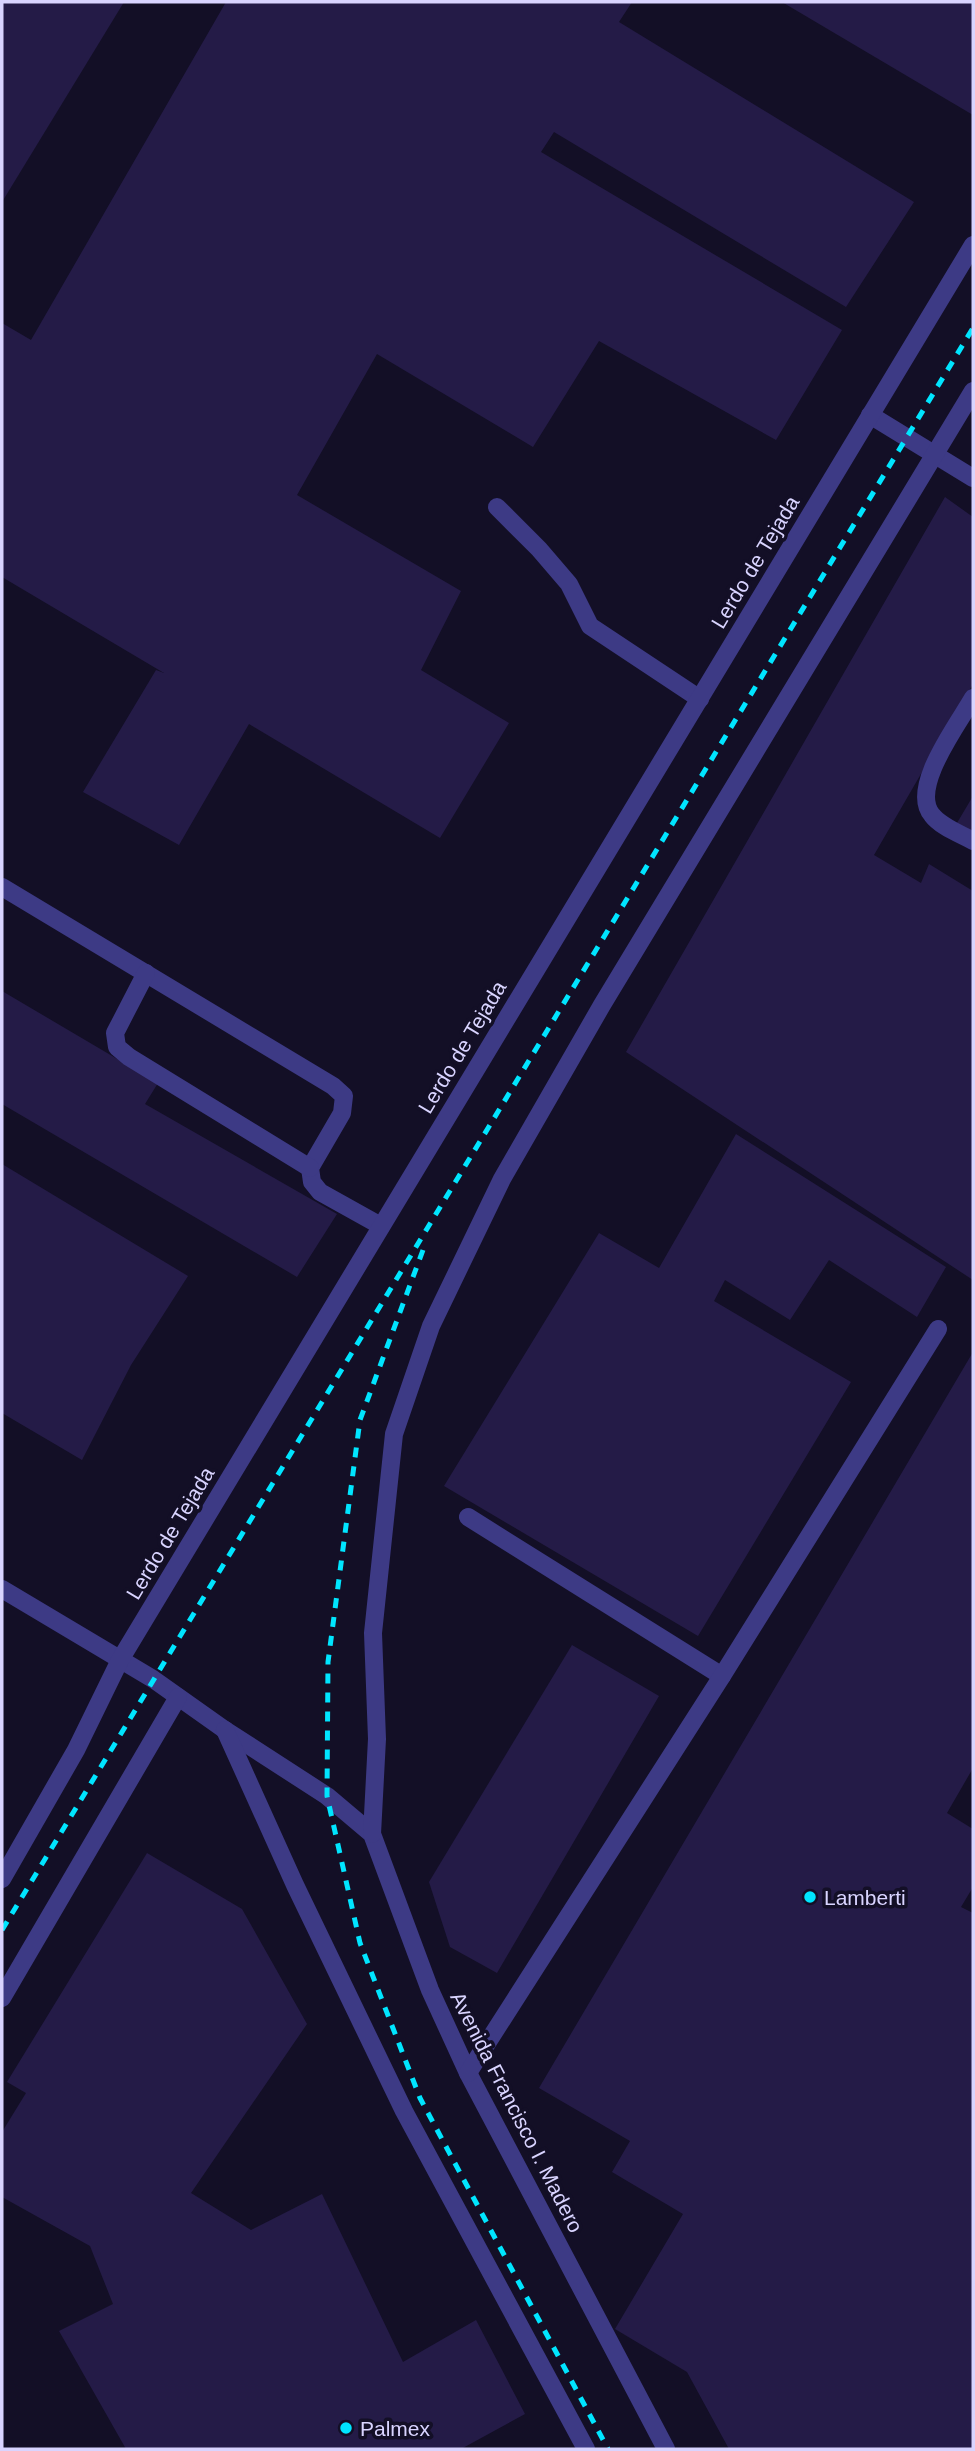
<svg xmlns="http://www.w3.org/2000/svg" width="975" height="2451" font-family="Arial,sans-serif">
	<rect width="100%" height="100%" fill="#130f26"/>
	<g fill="#241b47">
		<path d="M 2,2 L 124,2 L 2,202 Z"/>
		<path d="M 226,2 L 632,2 L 619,22 L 914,202 L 846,307 L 554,132 L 541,152 L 842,330 L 776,440 L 599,341 L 533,447 L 377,354 L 297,495 L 461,591 L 421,670 L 509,723 L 440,838 L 249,724 L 179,845 L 83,792 L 156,670 L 164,673 L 2,577 L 2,323 L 31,340 Z"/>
		<path d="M 782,2 L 973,2 L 973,115 Z"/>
		<path d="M 945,497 L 973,517 L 973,684 L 874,855 L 921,883 L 929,864 L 973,891 L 973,1280 L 626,1052 Z"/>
		<path d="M 973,796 L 973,833 L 957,823 Z"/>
		<path d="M 2,991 L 158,1083 L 145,1104 L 337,1214 L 297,1277 L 2,1104 Z"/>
		<path d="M 736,1134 L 946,1267 L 917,1317 L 829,1260 L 790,1320 L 725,1280 L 714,1301 L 851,1382 L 698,1636 L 444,1486 L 599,1233 L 659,1268 Z"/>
		<path d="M 2,1164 L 188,1276 L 131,1365 L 82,1460 L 2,1413 Z"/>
		<path d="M 973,1352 L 973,1768 L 947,1813 L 973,1829 L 973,1887 L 961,1907 L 973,1913 L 973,2449 L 729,2449 L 687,2372 L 615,2329 L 683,2214 L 612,2172 L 630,2141 L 539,2088 Z"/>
		<path d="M 572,1645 L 659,1696 L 497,1973 L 450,1947 L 429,1882 Z"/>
		<path d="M 147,1853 L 242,1909 L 307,2024 L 191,2193 L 251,2230 L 322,2194 L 403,2362 L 476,2320 L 525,2414 L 461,2449 L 126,2449 L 59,2331 L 113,2304 L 90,2246 L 2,2197 L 2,2132 L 26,2093 L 7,2082 Z"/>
	</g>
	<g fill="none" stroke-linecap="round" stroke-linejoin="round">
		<g stroke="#3d3a85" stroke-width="18">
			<path d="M 870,415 L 973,478"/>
			<path d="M 497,507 L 539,549 L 569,584 L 590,626 L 700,699"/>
			<path d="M 973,698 C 959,723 909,788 932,815 C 941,827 961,834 973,841"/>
			<path d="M 2,887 L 333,1086 L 344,1096 L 342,1113 L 310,1168 L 312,1182 L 320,1192 L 381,1226"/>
			<path d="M 146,973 L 115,1033 L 117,1047 L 129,1057 L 310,1168"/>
			<path d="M 468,1517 L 722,1676"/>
			<path d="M 2,1589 L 153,1679 L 225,1730 L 327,1796 L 372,1834 L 430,1990 L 468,2073 L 666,2449"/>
			<path d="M 225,1730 L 295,1885 L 404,2111 L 586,2449"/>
			<path d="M 372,1834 L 377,1739 L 373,1633 L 394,1434 L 431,1326 L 502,1179 L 602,1005 L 973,391"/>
			<path d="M 2,1879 L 76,1750 L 120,1660 L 973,245"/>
			<path d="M 2,1998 L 178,1697"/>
			<path d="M 468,2073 L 722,1676 L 938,1329"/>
		</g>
		<g stroke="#00e5ff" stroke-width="5" stroke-dasharray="10 9" stroke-linecap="butt">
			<path d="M 423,1250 L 360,1420 L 328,1662 L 327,1796 L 360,1943 L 420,2098 L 608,2449"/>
			<path d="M 2,1930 L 973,328"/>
		</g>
	</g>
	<g fill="#00e5ff" stroke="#130f26" stroke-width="2.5">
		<circle cx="810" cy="1897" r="7"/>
		<circle cx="346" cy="2428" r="7"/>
	</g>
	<g text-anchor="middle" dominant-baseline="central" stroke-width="7" stroke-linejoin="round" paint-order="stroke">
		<g font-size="21" fill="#d9d4ff" stroke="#130f26">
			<text transform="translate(755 562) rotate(-59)">Lerdo de Tejada</text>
			<text transform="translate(462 1047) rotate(-59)">Lerdo de Tejada</text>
			<text transform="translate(170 1533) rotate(-59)">Lerdo de Tejada</text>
			<text transform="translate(517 2112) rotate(63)">Avenida Francisco I. Madero</text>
		</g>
		<g font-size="21" fill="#d9d4ff" stroke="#130f26" text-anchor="start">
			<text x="824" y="1897">Lamberti</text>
			<text x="360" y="2428">Palmex</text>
		</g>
	</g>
	<rect width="975" height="2451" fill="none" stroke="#d9d4ff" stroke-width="7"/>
</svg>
